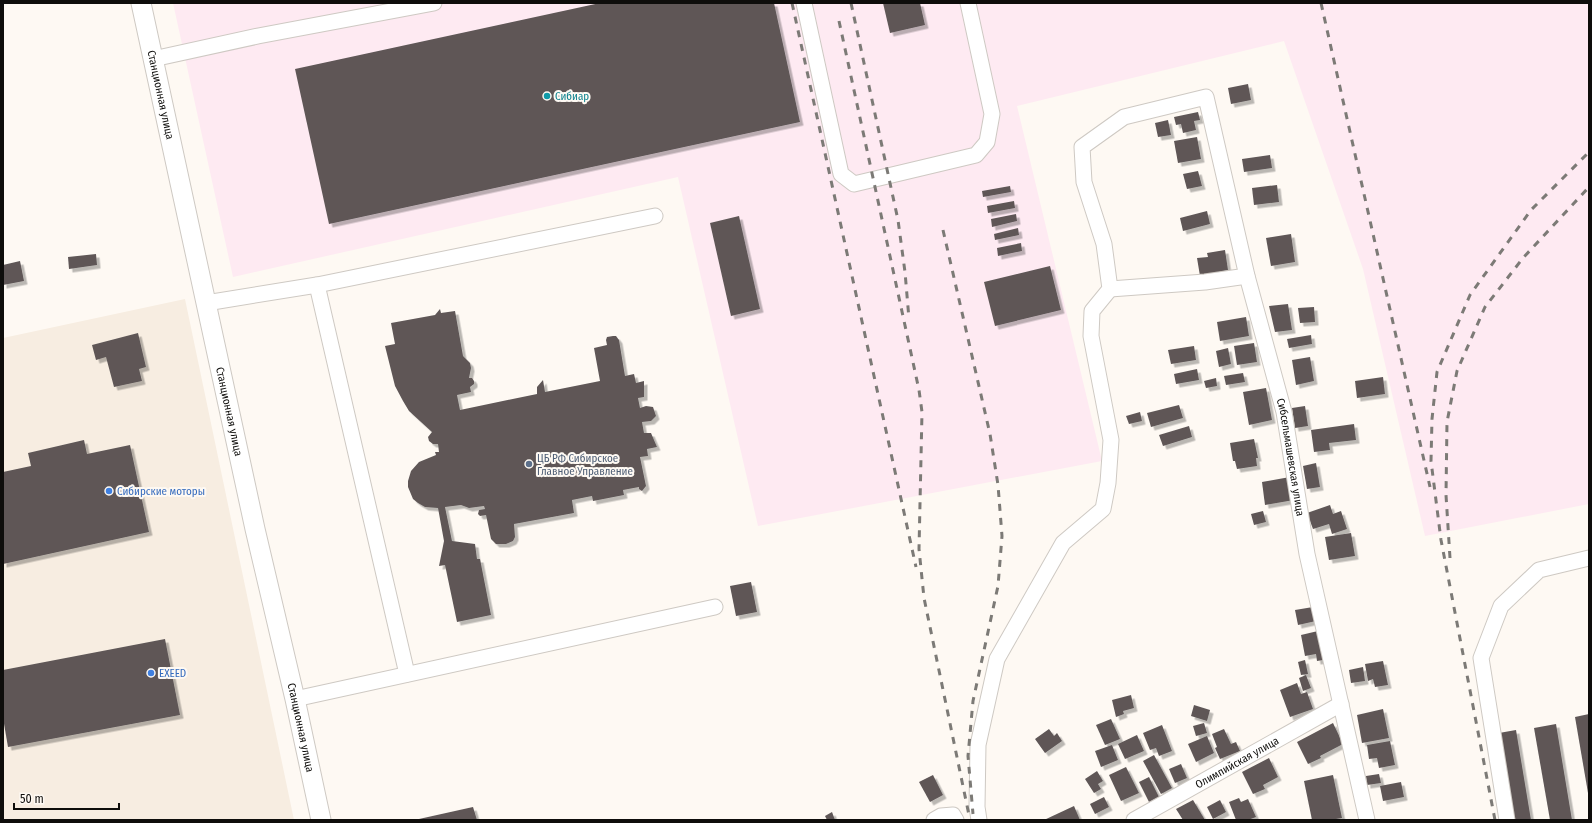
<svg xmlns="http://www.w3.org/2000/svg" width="1592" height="823" font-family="'Fira Sans Condensed',sans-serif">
	<defs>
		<filter id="shadow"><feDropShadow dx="3.5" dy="3.5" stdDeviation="0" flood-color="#0004"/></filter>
	</defs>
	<rect width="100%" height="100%" fill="#fef9f3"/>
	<path fill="#f7ede1" d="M 185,299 L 294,820 L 3,820 L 3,338 Z"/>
	<path fill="#feeaf2" d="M 173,3 L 1589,3 L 1589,504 L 1425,536 L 1363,269 L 1284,41 L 1017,106 L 1102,461 L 758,526 L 678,177 L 233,277 Z"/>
	<g fill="#5e5757" filter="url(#shadow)">
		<path d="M 600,3 L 774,3 L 800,122 L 329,224 L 295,69 Z"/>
		<path d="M 883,3 L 920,3 L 925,25 L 890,33 Z"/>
		<path d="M 1248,84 L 1251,100 L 1231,104 L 1228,88 Z"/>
		<path d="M 1198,112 L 1200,120 L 1194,121 L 1196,130 L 1183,133 L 1181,124 L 1176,125 L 1174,117 Z"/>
		<path d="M 1168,120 L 1171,135 L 1158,137 L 1155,123 Z"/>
		<path d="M 1197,137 L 1201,159 L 1178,163 L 1174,141 Z"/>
		<path d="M 1270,155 L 1272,168 L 1244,172 L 1242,159 Z"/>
		<path d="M 1198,171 L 1202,186 L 1187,189 L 1183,174 Z"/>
		<path d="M 1277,185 L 1279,202 L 1254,205 L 1252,188 Z"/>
		<path d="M 1010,186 L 1011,192 L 983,197 L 982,191 Z"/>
		<path d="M 1014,201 L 1015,208 L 988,213 L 987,206 Z"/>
		<path d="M 1207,211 L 1210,224 L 1183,231 L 1180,218 Z"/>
		<path d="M 1016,214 L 1017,221 L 992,227 L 991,219 Z"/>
		<path d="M 739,216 L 760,309 L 731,316 L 710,223 Z"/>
		<path d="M 1018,228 L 1019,235 L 995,240 L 994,234 Z"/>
		<path d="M 1291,234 L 1295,262 L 1271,266 L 1266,238 Z"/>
		<path d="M 1021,243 L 1022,251 L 998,256 L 997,248 Z"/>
		<path d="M 1225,250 L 1228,270 L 1200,276 L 1197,258 L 1208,257 L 1207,253 Z"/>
		<path d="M 96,254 L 97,265 L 69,269 L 68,257 Z"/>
		<path d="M 20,261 L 24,281 L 3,285 L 3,265 Z"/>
		<path d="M 1050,266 L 1061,310 L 995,326 L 984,282 Z"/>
		<path d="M 1288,304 L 1292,330 L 1275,332 L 1269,306 Z"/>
		<path d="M 1314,307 L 1315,322 L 1300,323 L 1298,308 Z"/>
		<path d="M 440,309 L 441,313 L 455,311 L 463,356 L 470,363 L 471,368 L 469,378 L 472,378 L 474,381 L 474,384 L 470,387 L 471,392 L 457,395 L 460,410 L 537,394 L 537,387 L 543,380 L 545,392 L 600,381 L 594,348 L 607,345 L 606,340 L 607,337 L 613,336 L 616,336 L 619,340 L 625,376 L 634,374 L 636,383 L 644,381 L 644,397 L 638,398 L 640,408 L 646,406 L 653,407 L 656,416 L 651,421 L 642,422 L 644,433 L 651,433 L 657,447 L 647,449 L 648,456 L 640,457 L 646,486 L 642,491 L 639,489 L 639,487 L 623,490 L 624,495 L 593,501 L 592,496 L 572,500 L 574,513 L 514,524 L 515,537 L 513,541 L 506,544 L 496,544 L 491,539 L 486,515 L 480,516 L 478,514 L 479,510 L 485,509 L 484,506 L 469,508 L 461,505 L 445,507 L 452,541 L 475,544 L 477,559 L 480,559 L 491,615 L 457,622 L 445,565 L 439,566 L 444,541 L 438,508 L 425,507 L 418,503 L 413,499 L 408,487 L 408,481 L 411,471 L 419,462 L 436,455 L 435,452 L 439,452 L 438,444 L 433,444 L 429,441 L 428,437 L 432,432 L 409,411 L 403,401 L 395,386 L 385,346 L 395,344 L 391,323 L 435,315 Z"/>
		<path d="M 1246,317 L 1249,336 L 1220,341 L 1217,322 Z"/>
		<path d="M 138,333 L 146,367 L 139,369 L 142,381 L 114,387 L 106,357 L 96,360 L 92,345 Z"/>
		<path d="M 1311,335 L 1312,344 L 1289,348 L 1287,339 Z"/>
		<path d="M 1254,343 L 1257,362 L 1237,365 L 1234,346 Z"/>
		<path d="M 1194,346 L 1196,360 L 1171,364 L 1168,350 Z"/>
		<path d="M 1228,348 L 1231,364 L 1219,367 L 1216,351 Z"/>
		<path d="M 1310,357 L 1314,381 L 1296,385 L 1292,360 Z"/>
		<path d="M 1197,369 L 1199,380 L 1176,384 L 1174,374 Z"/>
		<path d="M 1243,373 L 1245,382 L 1226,385 L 1224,376 Z"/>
		<path d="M 1383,377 L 1385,394 L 1357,398 L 1355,381 Z"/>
		<path d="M 1216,378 L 1217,386 L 1206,388 L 1204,381 Z"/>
		<path d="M 1266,388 L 1272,420 L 1249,425 L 1243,392 Z"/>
		<path d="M 1179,405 L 1183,418 L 1151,427 L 1147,413 Z"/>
		<path d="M 1305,406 L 1308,426 L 1295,428 L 1292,408 Z"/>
		<path d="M 1140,412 L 1142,421 L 1129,424 L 1126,416 Z"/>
		<path d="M 1354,424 L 1356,440 L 1329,443 L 1330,450 L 1314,452 L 1311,430 Z"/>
		<path d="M 1189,426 L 1192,437 L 1163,446 L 1159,435 Z"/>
		<path d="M 1254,439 L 1258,458 L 1256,458 L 1257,466 L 1237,469 L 1235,461 L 1233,461 L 1230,443 Z"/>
		<path d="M 84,440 L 87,454 L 130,445 L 149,532 L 3,564 L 3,472 L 31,466 L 28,453 Z"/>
		<path d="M 1316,463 L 1320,487 L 1307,489 L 1303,466 Z"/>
		<path d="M 1290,477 L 1294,500 L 1265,505 L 1262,482 Z"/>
		<path d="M 1330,505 L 1333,514 L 1341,511 L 1347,529 L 1332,534 L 1329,524 L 1313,529 L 1307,513 Z"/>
		<path d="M 1263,511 L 1266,522 L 1254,525 L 1251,514 Z"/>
		<path d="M 1351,533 L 1355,556 L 1329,560 L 1325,537 Z"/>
		<path d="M 751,582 L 757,612 L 736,616 L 730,586 Z"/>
		<path d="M 1313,607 L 1316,621 L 1298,625 L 1295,610 Z"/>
		<path d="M 1318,631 L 1323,660 L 1317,661 L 1316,654 L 1305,656 L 1301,635 Z"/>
		<path d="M 165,639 L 180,715 L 8,747 L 3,718 L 3,670 Z"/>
		<path d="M 1305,660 L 1308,674 L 1301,675 L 1298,662 Z"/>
		<path d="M 1383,661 L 1388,685 L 1375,687 L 1373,679 L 1368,681 L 1365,664 Z"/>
		<path d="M 1363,667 L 1365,681 L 1351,683 L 1349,670 Z"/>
		<path d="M 1306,675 L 1311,688 L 1303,691 L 1299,678 Z"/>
		<path d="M 1297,683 L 1301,694 L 1307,692 L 1313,709 L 1290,717 L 1280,690 Z"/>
		<path d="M 1131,695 L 1134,708 L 1123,711 L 1124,714 L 1116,717 L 1112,700 Z"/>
		<path d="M 1194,705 L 1210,710 L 1207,721 L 1191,716 Z"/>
		<path d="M 1383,709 L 1389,738 L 1362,743 L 1357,715 Z"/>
		<path d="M 1589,714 L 1589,793 L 1588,793 L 1575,717 Z"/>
		<path d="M 1111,719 L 1120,739 L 1105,745 L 1096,725 Z"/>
		<path d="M 1204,723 L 1207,733 L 1196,736 L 1193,726 Z"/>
		<path d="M 1333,723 L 1343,744 L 1320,756 L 1321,758 L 1308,764 L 1297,742 Z"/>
		<path d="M 1556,724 L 1572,820 L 1550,820 L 1534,728 Z"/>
		<path d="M 1162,725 L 1172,751 L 1159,756 L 1156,748 L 1150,750 L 1143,733 Z"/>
		<path d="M 1049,729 L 1054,736 L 1057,733 L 1062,741 L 1045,753 L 1035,739 Z"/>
		<path d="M 1224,729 L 1231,744 L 1236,742 L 1240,751 L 1220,759 L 1215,748 L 1217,747 L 1212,734 Z"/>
		<path d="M 1516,730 L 1531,820 L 1514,820 L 1499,733 Z"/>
		<path d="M 1137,735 L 1144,751 L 1125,759 L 1118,744 Z"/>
		<path d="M 1207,736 L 1214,753 L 1196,762 L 1188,744 Z"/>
		<path d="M 1390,741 L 1395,765 L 1379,768 L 1377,758 L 1369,759 L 1367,745 Z"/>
		<path d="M 1112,745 L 1118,760 L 1101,767 L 1095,751 Z"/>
		<path d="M 1154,755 L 1172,788 L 1161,794 L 1143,761 Z"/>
		<path d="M 1269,758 L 1278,777 L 1263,785 L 1265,789 L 1253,794 L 1242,772 Z"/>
		<path d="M 1181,764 L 1187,778 L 1175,783 L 1169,769 Z"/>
		<path d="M 1126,767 L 1139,793 L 1121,801 L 1109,775 Z"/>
		<path d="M 1097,771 L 1103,781 L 1098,784 L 1101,789 L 1094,793 L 1085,779 Z"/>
		<path d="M 1379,774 L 1381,783 L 1367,785 L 1366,776 Z"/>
		<path d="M 933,775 L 943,795 L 930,802 L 919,782 Z"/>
		<path d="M 1333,775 L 1342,818 L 1330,820 L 1312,820 L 1304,781 Z"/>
		<path d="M 1149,777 L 1159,797 L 1149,802 L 1139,782 Z"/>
		<path d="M 1401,782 L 1404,797 L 1383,801 L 1380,786 Z"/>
		<path d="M 1104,797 L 1109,807 L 1095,814 L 1090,804 Z"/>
		<path d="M 1239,798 L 1241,802 L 1248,799 L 1256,817 L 1248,820 L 1236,820 L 1229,802 Z"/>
		<path d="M 1193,800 L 1205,820 L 1183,820 L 1176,809 Z"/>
		<path d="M 1220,800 L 1226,812 L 1213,819 L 1207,807 Z"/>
		<path d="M 1074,806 L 1080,820 L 1044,820 Z"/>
		<path d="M 473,807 L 477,820 L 419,820 L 419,819 Z"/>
		<path d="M 832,812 L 835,820 L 827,820 L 825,816 Z"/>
	</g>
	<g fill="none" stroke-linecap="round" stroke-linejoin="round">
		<defs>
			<g id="minor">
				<path d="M 804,3 L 841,174 L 854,184 L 976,155 L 987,142 L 992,114 L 968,3"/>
				<path d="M 153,59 L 258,36 L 434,3"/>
				<path d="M 317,285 L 407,674"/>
				<path d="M 1110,289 L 1205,282 L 1247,276"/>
				<path d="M 206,303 L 317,285 L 655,216"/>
				<path d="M 295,699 L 715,607"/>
				<path d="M 934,820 L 941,816 L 953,815 L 956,820"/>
				<path id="s1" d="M 979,820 L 977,807 L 978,745 L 997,659 L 1063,543 L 1103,509 L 1108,483 L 1111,440 L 1091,336 L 1092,311 L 1110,289 L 1104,244 L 1084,182 L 1082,147 L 1124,117 L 1206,97 L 1247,276 L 1284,412 L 1307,554 L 1367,820"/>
				<path id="s2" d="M 1134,820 L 1341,704"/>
				<path d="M 1507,820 L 1481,658 L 1501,606 L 1539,570 L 1589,558"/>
			</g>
			<g id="major">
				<path id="s3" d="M 141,3 L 255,529 L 295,699 L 321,820"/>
			</g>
		</defs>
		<use href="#minor" stroke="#cec9c3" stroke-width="17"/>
		<use href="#major" stroke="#cec9c3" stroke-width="21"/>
		<use href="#minor" stroke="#fff" stroke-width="15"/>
		<use href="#major" stroke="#fff" stroke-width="19"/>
		<g stroke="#7c7a76" stroke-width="3" stroke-dasharray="7 7" stroke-linecap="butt">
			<path d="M 792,3 L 916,567"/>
			<path d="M 851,3 L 898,220 L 905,272 L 909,319"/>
			<path d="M 1321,3 L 1430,487"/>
			<path d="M 839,21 L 919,390 L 922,412 L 919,549 L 924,598 L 970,820"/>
			<path d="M 943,230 L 990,434 L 998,485 L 1002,536 L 998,586 L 973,701 L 968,756 L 973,814"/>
			<path d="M 1450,558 L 1446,495 L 1447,422 L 1457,371 L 1485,307 L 1523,258 L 1589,187"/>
			<path d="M 1495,820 L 1441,540 L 1431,461 L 1432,419 L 1437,372 L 1470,295 L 1531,210 L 1589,152"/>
		</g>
	</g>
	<circle fill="#0f9aa8" stroke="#fef9f3" stroke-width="1.5" cx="547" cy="96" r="4"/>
	<circle fill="#5c6f8a" stroke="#fef9f3" stroke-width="1.5" cx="529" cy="464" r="4"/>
	<g fill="#3f7fe0" stroke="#fef9f3" stroke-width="1.5">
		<circle cx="109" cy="491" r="4"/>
		<circle cx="151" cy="673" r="4"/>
	</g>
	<g text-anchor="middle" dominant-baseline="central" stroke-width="4" stroke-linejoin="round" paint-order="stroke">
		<g font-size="11" fill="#0e0d0b" stroke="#fef9f3">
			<text stroke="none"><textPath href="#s3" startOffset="94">Станционная улица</textPath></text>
			<text stroke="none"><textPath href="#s3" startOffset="418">Станционная улица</textPath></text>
			<text stroke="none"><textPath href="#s1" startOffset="1230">Сибсельмашевская улица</textPath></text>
			<text stroke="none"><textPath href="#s3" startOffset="742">Станционная улица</textPath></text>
			<text stroke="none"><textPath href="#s2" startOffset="118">Олимпийская улица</textPath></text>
		</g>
		<g font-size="11" fill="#0d838f" stroke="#fef9f3" text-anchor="start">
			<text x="555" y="96">Сибиар</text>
		</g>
		<g font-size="11" fill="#4e5e75" stroke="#fef9f3" text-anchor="start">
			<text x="537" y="458">ЦБ РФ Сибирское<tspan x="537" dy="13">Главное Управление</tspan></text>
		</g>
		<g font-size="11" fill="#366cbe" stroke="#fef9f3" text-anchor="start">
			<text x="117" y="491">Сибирские моторы</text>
			<text x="159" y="673">EXEED</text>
		</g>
	</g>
	<rect width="1592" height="823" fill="none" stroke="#0e0d0b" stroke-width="8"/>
	<path d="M14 803v6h105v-6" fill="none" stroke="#0e0d0b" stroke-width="2"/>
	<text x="20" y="803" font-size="12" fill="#0e0d0b" stroke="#fef9f3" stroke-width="3" paint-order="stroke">50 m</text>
</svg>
